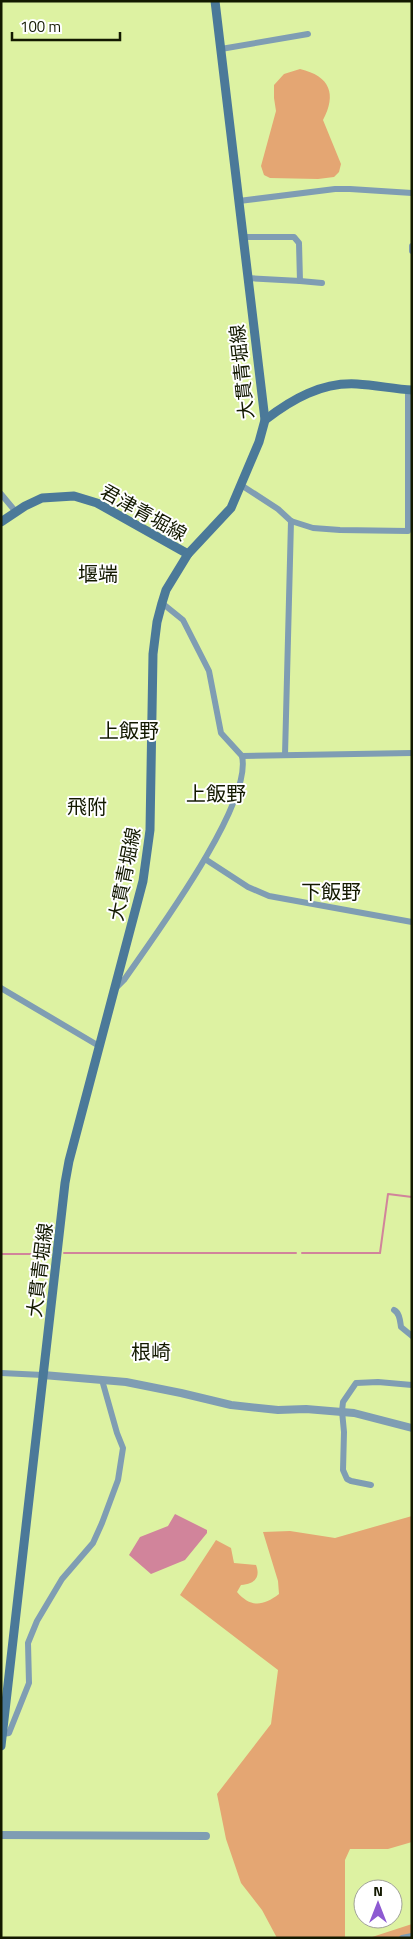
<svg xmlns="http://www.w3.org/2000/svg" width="413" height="1939" font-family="'Titillium Web','Noto Sans JP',sans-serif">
	<rect width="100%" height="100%" fill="#ddf2a2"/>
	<g fill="#e4a673">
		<path d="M 300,69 C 330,76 337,94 323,120 L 341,164 L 339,172 L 334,177 L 318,179 L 270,178 L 264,175 L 261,166 L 276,111 L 274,98 L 274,85 L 284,74 Z"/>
		<path d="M 412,1516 L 412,1842 L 388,1849 L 350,1849 L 345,1860 L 345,1938 L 277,1938 L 262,1910 L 241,1883 L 226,1839 L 217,1794 L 271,1724 L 278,1670 L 180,1595 L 216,1540 L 231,1548 L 234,1563 L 256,1565 C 261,1578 254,1584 241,1585 L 237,1592 C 251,1608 263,1606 279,1594 L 278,1581 L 263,1532 L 290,1531 L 335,1538 Z"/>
		<path d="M 412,1924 L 412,1938 L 369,1938 Z"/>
	</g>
	<path fill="#d1849b" d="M 175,1514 L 207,1530 L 207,1533 L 185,1560 L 151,1574 L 129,1555 L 140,1537 L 168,1526 Z"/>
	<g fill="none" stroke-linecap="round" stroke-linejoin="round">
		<g stroke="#d1849b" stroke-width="2">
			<path d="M 64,1253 L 296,1253"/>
			<path d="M 302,1253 L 380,1253 L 388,1194 L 412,1197"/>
			<path d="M 1,1254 L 49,1254"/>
		</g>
		<g stroke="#7f9db3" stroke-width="6">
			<path d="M 221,49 L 308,34"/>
			<path d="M 239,201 L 335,189 L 350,189 L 412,193"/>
			<path d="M 243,237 L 294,237 L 299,243 L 300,281 L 247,278"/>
			<path d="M 412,246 L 412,251"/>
			<path d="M 300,281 L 322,283"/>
			<path d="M 241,485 L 278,509 L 291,521 L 313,528 L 340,530 L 408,531 L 408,390"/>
			<path d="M 1,494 L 16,512"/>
			<path d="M 285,755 L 291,521"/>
			<path d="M 242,756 L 412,753"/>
			<path d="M 205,859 L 248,887 L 269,896 L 412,922"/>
			<path d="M 1,988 L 99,1046"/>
			<path d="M 116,988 L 124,980 C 153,938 253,804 242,756 L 221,733 L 209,671 L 183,620 L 162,603"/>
			<path d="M 394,1310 C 400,1313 400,1321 401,1327 L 412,1336"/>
			<path d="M 1,1373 L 43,1375"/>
			<path d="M 371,1485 L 351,1481 L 347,1479 L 343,1470 L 344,1432 L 342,1411 L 343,1402 L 356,1383 L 378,1382 L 412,1385"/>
			<path d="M 3,1734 L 9,1733 L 29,1683 L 28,1643 L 37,1621 L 62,1579 L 93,1543 L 102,1523 L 118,1480 L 123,1448 L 117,1433 L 102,1380"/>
			<path d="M 402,1938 L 412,1936"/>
		</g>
		<g stroke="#7f9db3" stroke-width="8">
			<path d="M 43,1375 L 126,1382 L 181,1393 L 231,1405 L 278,1410 L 306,1409 L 354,1413 L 412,1428"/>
			<path d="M 1,1835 L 206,1836"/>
		</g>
		<g stroke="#4b7999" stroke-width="9">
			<path d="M 265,420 C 292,399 322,382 357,384 C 376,385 394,389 412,390"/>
			<path d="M 1,522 L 25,506 L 42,498 L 74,496 L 97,503 L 188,554"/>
			<path d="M 1,1746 L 65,1183 L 69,1161 L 143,881 L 150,830 L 153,654 L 157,622 L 162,603 L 166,590 L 188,554 L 231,508 L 259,442 L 265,420 L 215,1"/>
		</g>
	</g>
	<g text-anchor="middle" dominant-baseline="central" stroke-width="4" stroke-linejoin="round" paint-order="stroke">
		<g font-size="19" fill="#131900" stroke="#fff">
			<text transform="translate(241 372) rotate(-96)">大貫青堀線</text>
			<text transform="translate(144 512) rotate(29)">君津青堀線</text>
			<text transform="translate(124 874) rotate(-79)">大貫青堀線</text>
			<text transform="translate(39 1270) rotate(-83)">大貫青堀線</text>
		</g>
		<g font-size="20" fill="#131900" stroke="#fff">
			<text x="98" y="573">堰端</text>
			<text x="129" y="730">上飯野</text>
			<text x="216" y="793">上飯野</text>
			<text x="87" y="806">飛附</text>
			<text x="331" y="891">下飯野</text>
			<text x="151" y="1351">根崎</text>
		</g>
	</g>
	<rect width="413" height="1939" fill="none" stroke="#131900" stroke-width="5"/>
	<g transform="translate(378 1904)"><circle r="24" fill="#ffffff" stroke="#a1a399"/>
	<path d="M0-4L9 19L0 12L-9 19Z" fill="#8d5ad2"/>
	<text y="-8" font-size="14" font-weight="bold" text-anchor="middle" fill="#131900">N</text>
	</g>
	<path d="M12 32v8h108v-8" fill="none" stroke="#131900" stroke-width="2.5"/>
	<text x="20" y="32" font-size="15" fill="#131900" stroke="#ffffff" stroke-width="4" paint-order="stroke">100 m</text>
</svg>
